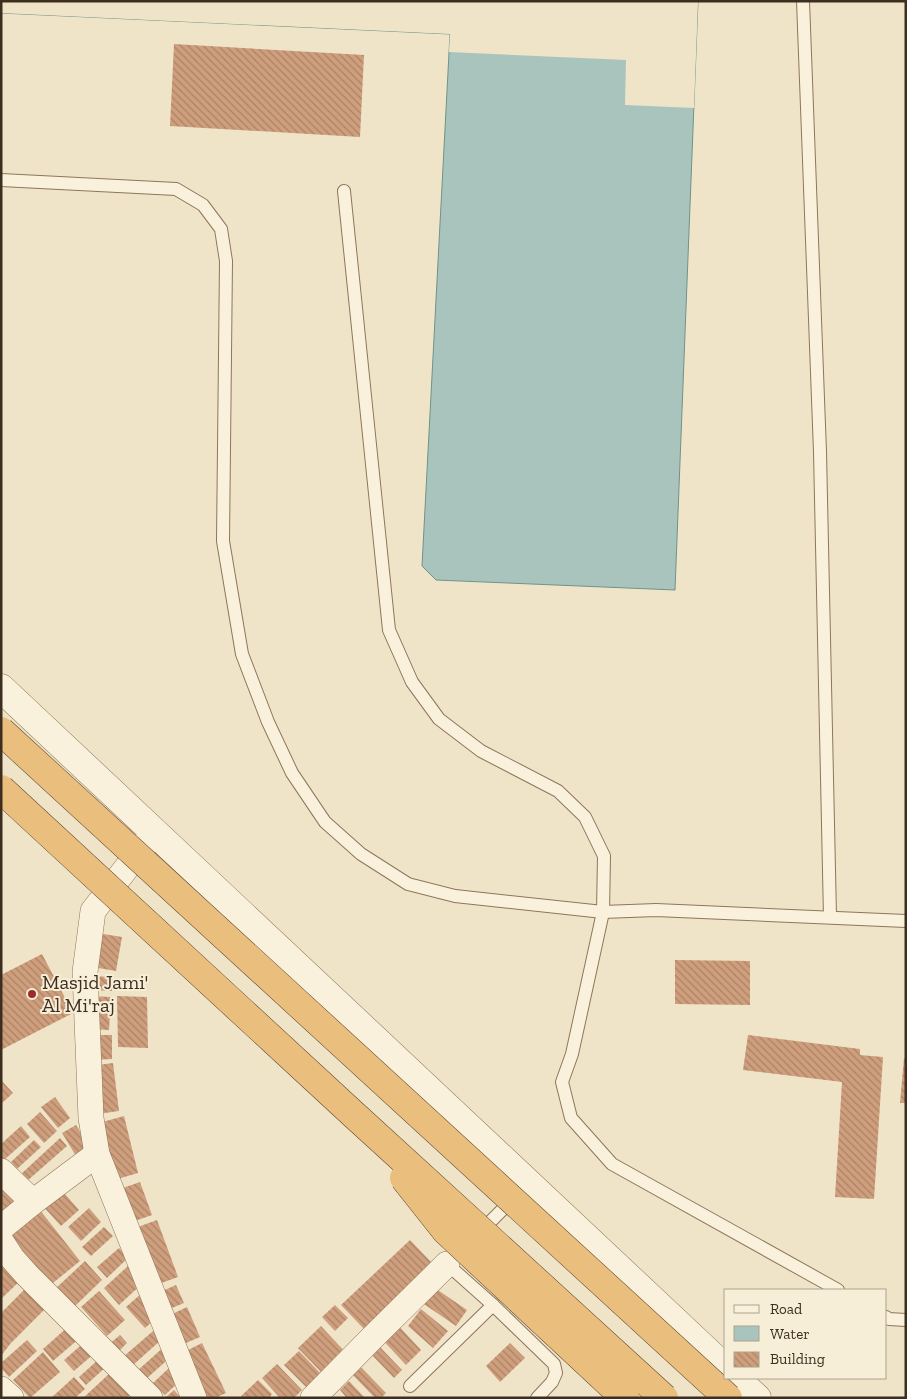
<svg xmlns="http://www.w3.org/2000/svg" width="907" height="1399" font-family="'Zilla Slab',serif">
	<defs>
		<pattern id="building-back-hatch" width="6" height="6" patternUnits="userSpaceOnUse" patternTransform="scale(1.25)"><rect width="6" height="6" fill="#cf9f7d"/><path d="M-1 5l2 2M0 0l6 6M5-1l2 2" fill="none" stroke="#a98266"/></pattern>
	</defs>
	<rect width="100%" height="100%" fill="#f0e4c8"/>
	<path fill="#a9c4bc" stroke="#6f938a" d="M 1,1 L 698,1 L 675,590 L 436,580 L 422,566 L 450,34 L 1,13 Z"/>
	<path fill="#f0e4c8" d="M 1,1 L 698,1 L 694,108 L 625,105 L 626,60 L 449,52 L 450,34 L 1,13 Z"/>
	<g fill="url(#building-back-hatch)">
		<path d="M 174,44 L 364,55 L 360,137 L 170,126 Z"/>
		<path d="M 97,933 L 122,937 L 116,971 L 92,967 Z"/>
		<path d="M 42,954 L 73,1013 L 1,1050 L 1,975 Z"/>
		<path d="M 675,960 L 750,961 L 750,1005 L 675,1004 Z"/>
		<path d="M 92,976 L 113,977 L 112,991 L 91,990 Z"/>
		<path d="M 92,996 L 111,997 L 109,1030 L 90,1029 Z"/>
		<path d="M 117,996 L 147,997 L 148,1048 L 118,1047 Z"/>
		<path d="M 94,1035 L 112,1035 L 112,1059 L 94,1060 Z"/>
		<path d="M 748,1035 L 860,1049 L 860,1055 L 883,1057 L 874,1199 L 835,1197 L 842,1082 L 743,1070 Z"/>
		<path d="M 904,1058 L 906,1058 L 906,1103 L 900,1103 Z"/>
		<path d="M 113,1063 L 119,1111 L 98,1114 L 91,1066 Z"/>
		<path d="M 1,1080 L 13,1093 L 1,1104 Z"/>
		<path d="M 55,1097 L 70,1118 L 58,1128 L 41,1107 Z"/>
		<path d="M 40,1112 L 57,1131 L 44,1143 L 27,1124 Z"/>
		<path d="M 124,1116 L 138,1173 L 114,1180 L 99,1123 Z"/>
		<path d="M 76,1125 L 90,1148 L 76,1156 L 62,1133 Z"/>
		<path d="M 21,1126 L 30,1137 L 4,1160 L 1,1158 L 1,1144 Z"/>
		<path d="M 60,1138 L 67,1146 L 27,1181 L 21,1174 Z"/>
		<path d="M 34,1140 L 41,1147 L 17,1169 L 11,1162 Z"/>
		<path d="M 1,1182 L 21,1201 L 1,1219 Z"/>
		<path d="M 140,1182 L 152,1215 L 132,1222 L 120,1189 Z"/>
		<path d="M 58,1186 L 79,1210 L 61,1226 L 40,1203 Z"/>
		<path d="M 36,1205 L 80,1261 L 48,1287 L 4,1237 Z"/>
		<path d="M 89,1208 L 101,1222 L 81,1241 L 68,1227 Z"/>
		<path d="M 157,1220 L 178,1277 L 156,1285 L 135,1228 Z"/>
		<path d="M 104,1227 L 113,1236 L 91,1256 L 82,1247 Z"/>
		<path d="M 410,1240 L 435,1266 L 366,1331 L 341,1305 Z"/>
		<path d="M 119,1248 L 128,1258 L 107,1278 L 97,1267 Z"/>
		<path d="M 1,1258 L 22,1279 L 1,1299 Z"/>
		<path d="M 85,1261 L 102,1280 L 72,1309 L 54,1290 Z"/>
		<path d="M 128,1266 L 143,1283 L 119,1305 L 104,1288 Z"/>
		<path d="M 429,1284 L 467,1310 L 456,1326 L 418,1300 Z"/>
		<path d="M 176,1285 L 184,1303 L 167,1310 L 160,1292 Z"/>
		<path d="M 28,1286 L 47,1307 L 11,1343 L 1,1356 L 1,1313 Z"/>
		<path d="M 99,1291 L 125,1320 L 107,1336 L 81,1307 Z"/>
		<path d="M 142,1293 L 160,1315 L 145,1328 L 126,1307 Z"/>
		<path d="M 335,1305 L 348,1318 L 335,1331 L 322,1317 Z"/>
		<path d="M 187,1307 L 200,1337 L 179,1346 L 166,1317 Z"/>
		<path d="M 421,1309 L 448,1331 L 433,1348 L 408,1326 Z"/>
		<path d="M 395,1322 L 421,1350 L 406,1365 L 379,1336 Z"/>
		<path d="M 70,1325 L 81,1337 L 53,1361 L 43,1349 Z"/>
		<path d="M 321,1326 L 347,1354 L 324,1375 L 298,1348 Z"/>
		<path d="M 153,1331 L 161,1340 L 132,1366 L 123,1357 Z"/>
		<path d="M 120,1335 L 127,1343 L 116,1354 L 108,1345 Z"/>
		<path d="M 27,1340 L 37,1351 L 9,1377 L 1,1368 L 1,1363 Z"/>
		<path d="M 86,1341 L 96,1352 L 74,1371 L 64,1360 Z"/>
		<path d="M 202,1343 L 226,1393 L 215,1398 L 203,1398 L 182,1353 Z"/>
		<path d="M 510,1343 L 525,1358 L 500,1382 L 486,1366 Z"/>
		<path d="M 166,1345 L 174,1354 L 145,1380 L 137,1371 Z"/>
		<path d="M 379,1346 L 402,1370 L 394,1378 L 371,1354 Z"/>
		<path d="M 299,1351 L 324,1377 L 310,1391 L 284,1365 Z"/>
		<path d="M 43,1352 L 60,1372 L 30,1398 L 13,1380 Z"/>
		<path d="M 100,1358 L 107,1366 L 86,1385 L 79,1377 Z"/>
		<path d="M 277,1364 L 302,1390 L 294,1398 L 280,1398 L 262,1378 Z"/>
		<path d="M 358,1364 L 386,1393 L 381,1398 L 375,1398 L 350,1372 Z"/>
		<path d="M 170,1367 L 181,1380 L 165,1395 L 153,1383 Z"/>
		<path d="M 110,1373 L 130,1395 L 127,1398 L 83,1398 Z"/>
		<path d="M 74,1377 L 85,1389 L 75,1398 L 51,1398 Z"/>
		<path d="M 258,1380 L 272,1394 L 269,1398 L 242,1398 L 241,1396 Z"/>
		<path d="M 349,1381 L 365,1398 L 347,1398 L 340,1390 Z"/>
		<path d="M 174,1390 L 181,1398 L 165,1398 Z"/>
	</g>
	<g fill="none" stroke-linecap="round" stroke-linejoin="round">
		<defs>
			<g id="service">
				<path d="M 803,1 L 820,452 L 830,917"/>
				<path d="M 1,180 L 176,189 L 203,205 L 221,229 L 226,261 L 223,541 L 242,654 L 268,722 L 292,773 L 325,822 L 361,854 L 408,884 L 455,896 L 603,912 L 656,910 L 906,921"/>
				<path d="M 344,191 L 389,630 L 412,682 L 439,719 L 481,751 L 558,791 L 585,817 L 604,856 L 603,912 L 572,1054 L 562,1082 L 571,1118 L 612,1164 L 838,1290"/>
				<path d="M 479,1233 L 514,1198"/>
				<path d="M 450,1261 L 447,1264 L 493,1305 L 554,1364 L 556,1373 L 552,1382 L 537,1398"/>
				<path d="M 886,1317 L 889,1319 L 906,1320"/>
				<path d="M 410,1386 L 493,1305"/>
			</g>
			<g id="minor">
				<path d="M 149,839 L 93,911 L 85,972 L 91,1118 L 97,1154 L 194,1398"/>
				<path d="M 1,1171 L 33,1202"/>
				<path d="M 1,1228 L 33,1202 L 97,1154"/>
				<path d="M 1,1241 L 12,1258 L 28,1276 L 150,1398"/>
				<path d="M 1,1389 L 11,1398"/>
				<path d="M 313,1398 L 373,1337 L 447,1264"/>
			</g>
			<g id="tertiary">
				<path d="M 1,688 L 726,1369"/>
				<path d="M 735,1378 L 757,1398"/>
			</g>
		</defs>
		<use href="#service" stroke="#8d765c" stroke-width="14"/>
		<use href="#minor" stroke="#8d765c" stroke-width="26"/>
		<use href="#tertiary" stroke="#8d765c" stroke-width="29"/>
		<use href="#service" stroke="#faf1dc" stroke-width="12"/>
		<use href="#minor" stroke="#faf1dc" stroke-width="25"/>
		<use href="#tertiary" stroke="#faf1dc" stroke-width="28"/>
		<defs>
			<g id="trunk-bridge">
				<path d="M 1,731 L 728,1398"/>
				<path d="M 1,789 L 352,1113 L 664,1398"/>
				<path d="M 404,1178 L 446,1231 L 625,1398"/>
			</g>
		</defs>
		<use href="#trunk-bridge" stroke="#5b4430" stroke-width="29" stroke-linecap="butt"/>
		<use href="#trunk-bridge" stroke="#eabe7c" stroke-width="28"/>
	</g>
	<circle fill="#9e2a2b" stroke="#f7eed8" stroke-width="2" cx="32" cy="994" r="5"/>
	<g text-anchor="middle" dominant-baseline="central" stroke-width="4" stroke-linejoin="round" paint-order="stroke">
		<g font-size="20" fill="#3d2e20" stroke="#f7eed8" text-anchor="start">
			<text x="42" y="982">Masjid Jami'<tspan x="42" dy="23">Al Mi'raj</tspan></text>
		</g>
	</g>
	<rect width="907" height="1399" fill="none" stroke="#3d2e20" stroke-width="5"/>
	<rect x="724" y="1289" width="162" height="90" fill="#f7eed8" stroke="#ada18e"/>
	<rect x="734" y="1305" width="25" height="8" fill="#faf1dc" stroke="#ada18e"/>
	<text x="770" y="1314" font-size="15" fill="#3d2e20">Road</text>
	<rect x="734" y="1326" width="25" height="15" fill="#a9c4bc" stroke="#ada18e"/>
	<text x="770" y="1339" font-size="15" fill="#3d2e20">Water</text>
	<rect x="734" y="1352" width="25" height="15" fill="url(#building-back-hatch)" stroke="#ada18e"/>
	<text x="770" y="1364" font-size="15" fill="#3d2e20">Building</text>
</svg>
